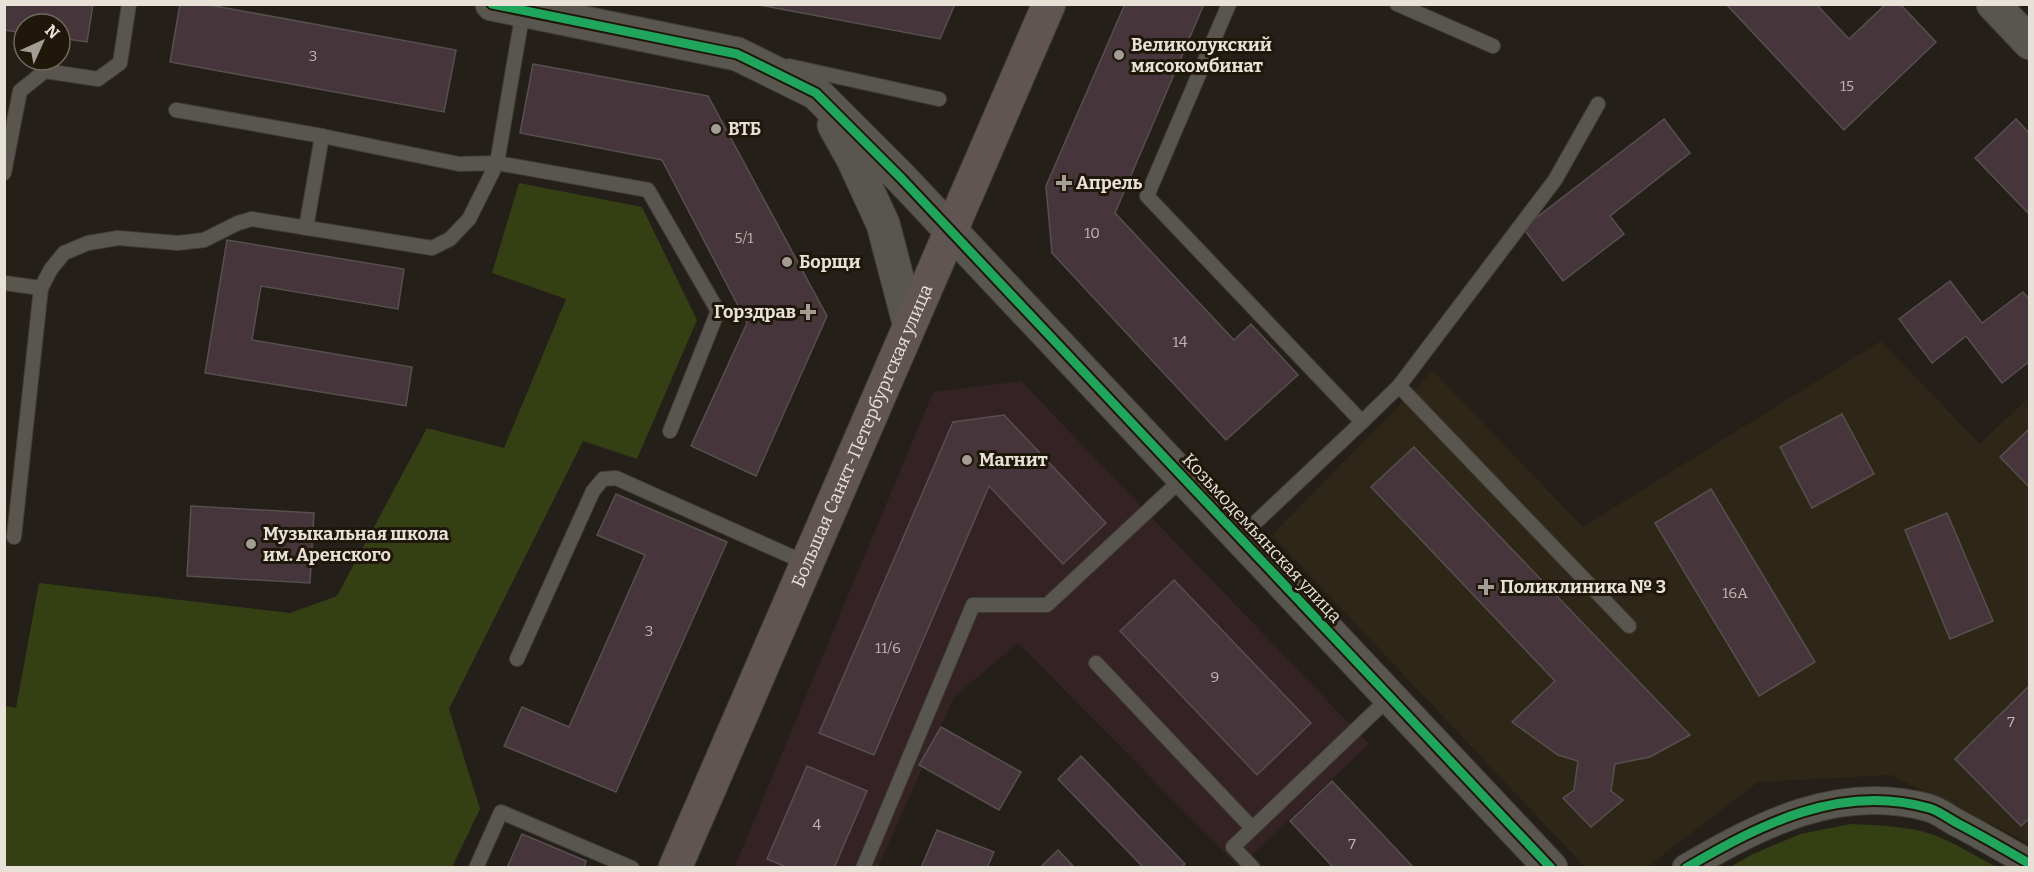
<svg xmlns="http://www.w3.org/2000/svg" width="2034" height="872" font-family="Bitter,serif">
	<rect width="100%" height="100%" fill="#241f18"/>
	<path fill="#342225" d="M 1021,381 L 1369,744 L 1239,867 L 1018,643 L 954,697 L 878,867 L 734,868 L 933,392 Z"/>
	<path fill="#2e2718" d="M 1881,341 L 1980,444 L 2029,397 L 2029,843 L 1891,775 L 1758,782 L 1647,867 L 1585,867 L 1272,535 L 1433,371 L 1583,527 Z"/>
	<g fill="#344014">
		<path d="M 519,183 L 642,207 L 697,320 L 637,459 L 583,441 L 449,709 L 480,809 L 452,867 L 5,867 L 5,706 L 16,708 L 39,583 L 290,613 L 337,596 L 427,428 L 504,448 L 566,299 L 492,273 Z"/>
		<path d="M 1851,824 C 1874,825 1898,826 1921,831 C 1948,838 1972,854 1996,867 L 1730,867 L 1751,855 L 1800,834 Z"/>
	</g>
	<g fill="#47353c" stroke="#56504e" stroke-width="1.5">
		<path d="M 4,4 L 93,4 L 87,42 L 60,38 L 60,24 L 24,24 L 24,33 L 4,30 Z"/>
		<path d="M 180,4 L 204,4 L 456,50 L 444,112 L 170,62 Z"/>
		<path d="M 754,4 L 955,4 L 940,39 Z"/>
		<path d="M 1125,4 L 1204,4 L 1115,213 L 1234,340 L 1251,324 L 1298,375 L 1226,440 L 1052,253 L 1046,186 Z"/>
		<path d="M 1726,4 L 1816,4 L 1849,39 L 1886,4 L 1900,4 L 1936,42 L 1844,130 Z"/>
		<path d="M 533,64 L 708,96 L 827,316 L 756,476 L 691,446 L 747,323 L 662,160 L 520,133 Z"/>
		<path d="M 1664,119 L 1690,153 L 1610,216 L 1624,234 L 1563,281 L 1523,228 Z"/>
		<path d="M 2016,119 L 2030,134 L 2030,215 L 1975,158 Z"/>
		<path d="M 227,240 L 404,269 L 398,309 L 261,286 L 252,340 L 412,367 L 406,406 L 205,373 Z"/>
		<path d="M 1950,281 L 1982,323 L 2023,292 L 2030,300 L 2030,361 L 2002,383 L 1966,336 L 1932,363 L 1899,319 Z"/>
		<path d="M 1842,414 L 1874,474 L 1812,508 L 1780,447 Z"/>
		<path d="M 1004,415 L 1106,523 L 1063,564 L 989,486 L 874,755 L 819,733 L 953,422 Z"/>
		<path d="M 2030,428 L 2030,488 L 2000,457 Z"/>
		<path d="M 1414,447 L 1690,735 L 1650,757 L 1615,764 L 1611,791 L 1623,800 L 1591,827 L 1563,798 L 1574,790 L 1578,761 L 1558,755 L 1512,722 L 1555,681 L 1371,487 Z"/>
		<path d="M 1711,489 L 1815,662 L 1759,696 L 1655,523 Z"/>
		<path d="M 616,494 L 727,542 L 616,792 L 504,746 L 522,707 L 569,727 L 645,555 L 597,535 Z"/>
		<path d="M 191,506 L 314,513 L 310,583 L 187,576 Z"/>
		<path d="M 1947,513 L 1993,621 L 1950,639 L 1905,530 Z"/>
		<path d="M 1174,580 L 1311,723 L 1257,775 L 1120,631 Z"/>
		<path d="M 2030,685 L 2030,818 L 2021,826 L 1955,759 Z"/>
		<path d="M 941,727 L 1021,772 L 999,810 L 919,765 Z"/>
		<path d="M 1081,756 L 1185,864 L 1181,868 L 1144,868 L 1058,779 Z"/>
		<path d="M 807,766 L 867,791 L 834,868 L 789,868 L 767,859 Z"/>
		<path d="M 1332,781 L 1414,868 L 1334,868 L 1290,821 Z"/>
		<path d="M 937,830 L 994,852 L 987,868 L 921,868 Z"/>
		<path d="M 522,834 L 586,861 L 584,868 L 507,868 Z"/>
		<path d="M 1058,850 L 1075,868 L 1040,868 Z"/>
	</g>
	<g fill="none" stroke-linecap="round" stroke-linejoin="round">
		<defs>
			<g id="service">
				<path d="M 1229,4 L 1147,196 L 1362,422 L 1239,538"/>
				<path d="M 1397,4 L 1493,46"/>
				<path d="M 523,11 L 497,163 L 648,190 L 718,311 L 670,431"/>
				<path d="M 789,66 L 939,99"/>
				<path d="M 4,173 L 20,91 L 45,71 L 98,79 L 120,63 L 129,4"/>
				<path d="M 306,228 L 322,136"/>
				<path d="M 4,283 L 41,288"/>
				<path d="M 1399,386 L 1629,626"/>
				<path d="M 1362,422 L 1399,386 L 1555,180 L 1598,104"/>
				<path d="M 14,537 L 41,288 L 51,269 L 64,253 L 88,243 L 118,238 L 178,243 L 204,240 L 238,223 L 252,219 L 432,248 L 450,239 L 469,219 L 497,163 L 459,164 L 322,136 L 176,110"/>
				<path d="M 517,659 L 593,491 L 603,479 L 616,478 L 806,563"/>
				<path d="M 1096,663 L 1252,828"/>
				<path d="M 476,868 L 501,812 L 632,868"/>
				<path d="M 863,868 L 973,605 L 1047,605 L 1183,478"/>
				<path d="M 1253,868 L 1233,847 L 1390,697"/>
			</g>
			<path id="minor" d="M 1686,868 C 1761,824 1840,783 1929,808 C 1939,811 1948,818 1957,823 C 1982,836 2006,850 2030,864"/>
			<g id="tertiary">
				<path d="M 492,4 L 737,54 L 816,93 L 902,179 L 1551,868"/>
				<path d="M 1993,4 L 2030,43"/>
				<path d="M 834,125 L 853,159 L 883,224 L 909,323"/>
			</g>
			<g id="primary">
				<path id="s1" d="M 675,868 L 1049,4"/>
			</g>
		</defs>
		<use href="#service" stroke="#413c37" stroke-width="16"/>
		<use href="#minor" stroke="#413c37" stroke-width="29"/>
		<use href="#tertiary" stroke="#413c37" stroke-width="35"/>
		<use href="#primary" stroke="#413c37" stroke-width="35"/>
		<use href="#service" stroke="#59554f" stroke-width="14"/>
		<use href="#minor" stroke="#59554f" stroke-width="27"/>
		<use href="#tertiary" stroke="#59554f" stroke-width="33"/>
		<use href="#primary" stroke="#605552" stroke-width="33"/>
		<defs>
			<g id="cycleway">
				<path d="M 492,4 L 737,54 L 816,93 L 902,179 L 1551,868"/>
				<path d="M 1686,868 C 1761,824 1840,783 1929,808 C 1939,811 1948,818 1957,823 C 1982,836 2006,850 2030,864"/>
			</g>
		</defs>
		<use href="#cycleway" stroke="#1f1709" stroke-width="13"/>
		<use href="#cycleway" stroke="#20a55d" stroke-width="9"/>
	</g>
	<g fill="#a39d95" stroke="#1f1709" stroke-width="2">
		<circle cx="1119" cy="55" r="6"/>
		<circle cx="716" cy="129" r="6"/>
		<path d="M1061 174h6v6h6v6h-6v6h-6v-6h-6v-6h6z"/>
		<circle cx="787" cy="262" r="6"/>
		<path d="M805 303h6v6h6v6h-6v6h-6v-6h-6v-6h6z"/>
		<circle cx="967" cy="460" r="6"/>
		<circle cx="251" cy="544" r="6"/>
		<path d="M1483 578h6v6h6v6h-6v6h-6v-6h-6v-6h6z"/>
	</g>
	<g text-anchor="middle" dominant-baseline="central" stroke-width="6" stroke-linejoin="round" paint-order="stroke">
		<g font-size="15" fill="#bfb6b1">
			<text x="313" y="56">3</text>
			<text x="1847" y="86">15</text>
			<text x="1092" y="233">10</text>
			<text x="744" y="238">5/1</text>
			<text x="1180" y="342">14</text>
			<text x="1735" y="593">16А</text>
			<text x="649" y="631">3</text>
			<text x="888" y="648">11/6</text>
			<text x="1215" y="677">9</text>
			<text x="2011" y="722">7</text>
			<text x="817" y="825">4</text>
			<text x="1352" y="844">7</text>
		</g>
		<g font-size="18" font-weight="bold" fill="#e7e1d8" stroke="#1f1709" text-anchor="start">
			<text x="1131" y="45">Великолукский<tspan x="1131" dy="21">мясокомбинат</tspan></text>
			<text x="728" y="129">ВТБ</text>
			<text x="1076" y="183">Апрель</text>
			<text x="799" y="262">Борщи</text>
			<text x="796" y="312" text-anchor="end">Горздрав</text>
			<text x="979" y="460">Магнит</text>
			<text x="263" y="534">Музыкальная школа<tspan x="263" dy="21">им. Аренского</tspan></text>
			<text x="1500" y="587">Поликлиника № 3</text>
		</g>
		<g font-size="18" fill="#e7e1d8" stroke="#1f1709">
			<text stroke="none"><textPath href="#s1" startOffset="471">Большая Санкт-Петербургская улица</textPath></text>
			<text transform="translate(1262 538) rotate(47)">Козьмодемьянская улица</text>
		</g>
	</g>
	<rect width="2034" height="872" fill="none" stroke="#e7e1d8" stroke-width="12"/>
	<g transform="translate(42 42) rotate(45)"><circle r="28" fill="#1f1709" stroke="#6f685c" stroke-width="1.5"/>
	<path d="M0-4.5L10 22L0 15L-10 22Z" fill="#a39d95"/>
	<text y="-9" font-size="16" font-weight="bold" text-anchor="middle" fill="#e7e1d8">N</text>
	</g>
</svg>
